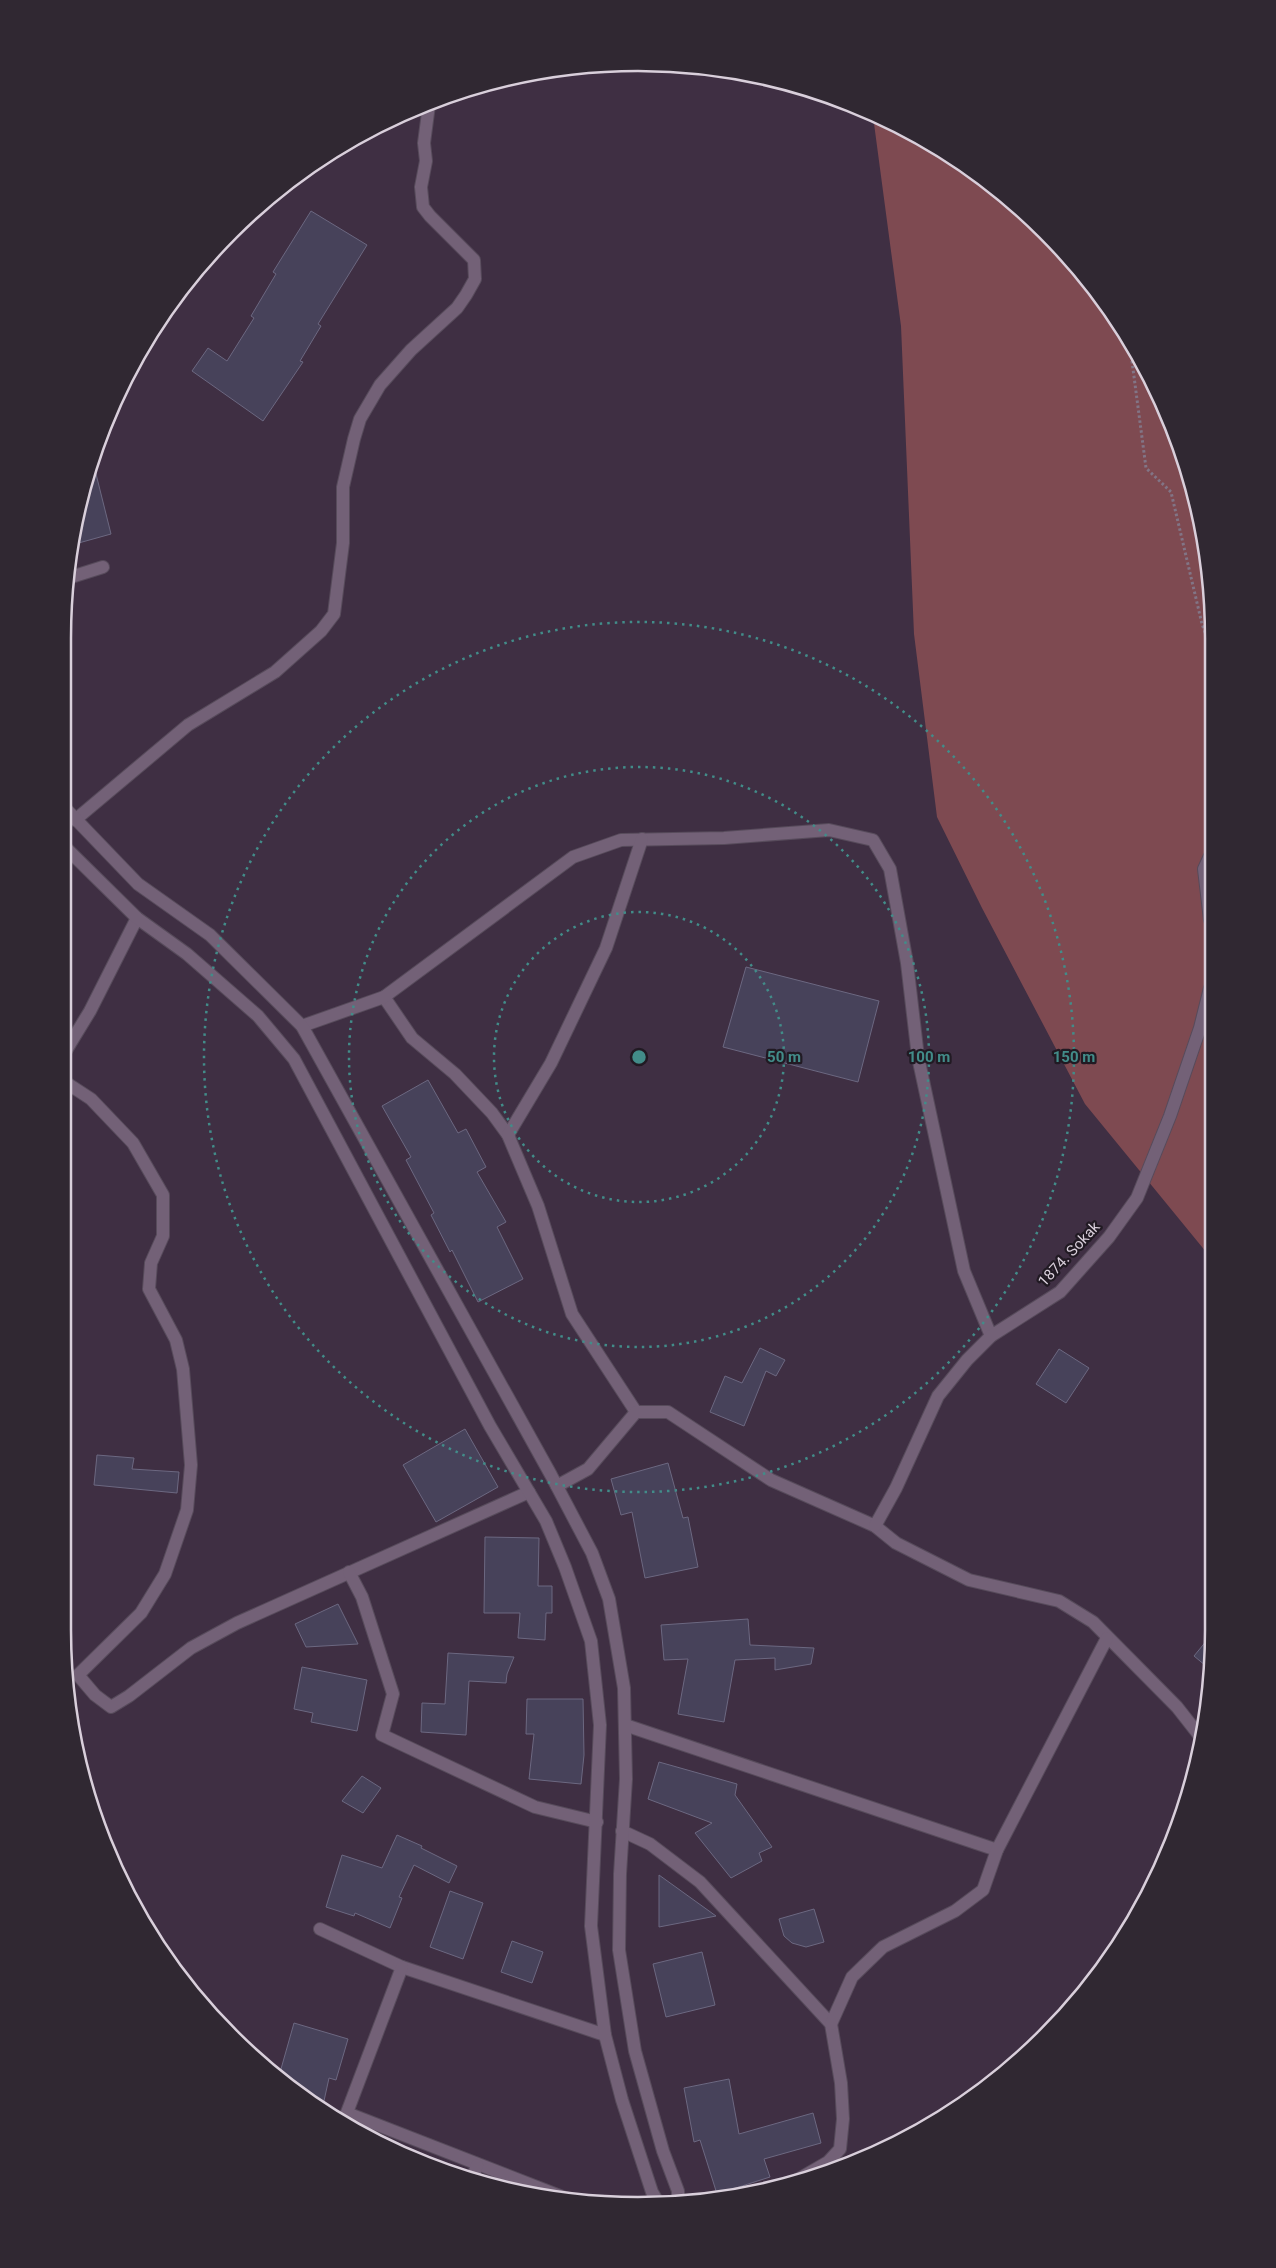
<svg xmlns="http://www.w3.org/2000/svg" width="1276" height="2268" font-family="Roboto,sans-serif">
	<rect width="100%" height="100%" fill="#3f2f43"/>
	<path fill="#7e4a51" d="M 873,116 L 926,140 L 1045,231 L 1117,319 L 1183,453 L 1209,563 L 1211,1258 L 1085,1104 L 982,908 L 937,817 L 914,634 L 901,326 Z"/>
	<g fill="#47425a" stroke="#6c6881">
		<path d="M 311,211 L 367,245 L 318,324 L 321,326 L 300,361 L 303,362 L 263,421 L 192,371 L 208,348 L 227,361 L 254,318 L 251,316 L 276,274 L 273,272 Z"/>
		<path d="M 92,458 L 111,534 L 75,544 L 82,510 Z"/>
		<path d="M 746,967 L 879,1001 L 858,1082 L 723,1047 Z"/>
		<path d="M 428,1080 L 458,1133 L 466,1129 L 486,1167 L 477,1172 L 506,1222 L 497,1227 L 523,1279 L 478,1302 L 452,1250 L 450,1252 L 431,1215 L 434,1213 L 406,1160 L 411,1157 L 382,1106 Z"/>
		<path d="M 760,1348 L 785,1360 L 776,1376 L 766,1371 L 744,1426 L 710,1412 L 725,1376 L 742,1383 Z"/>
		<path d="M 1059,1349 L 1089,1368 L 1066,1403 L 1036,1384 Z"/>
		<path d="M 465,1429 L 498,1487 L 436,1522 L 403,1465 Z"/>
		<path d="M 97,1455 L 134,1458 L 132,1469 L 179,1472 L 177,1493 L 94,1485 Z"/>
		<path d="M 668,1463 L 683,1518 L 688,1517 L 698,1567 L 645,1578 L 632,1512 L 621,1515 L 611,1479 Z"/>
		<path d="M 485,1537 L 539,1538 L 538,1586 L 552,1586 L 552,1613 L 546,1613 L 545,1640 L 518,1638 L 520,1613 L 484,1613 Z"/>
		<path d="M 338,1604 L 358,1644 L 306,1647 L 295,1624 Z"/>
		<path d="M 748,1619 L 750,1645 L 814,1648 L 811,1664 L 775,1670 L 775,1658 L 735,1660 L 724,1722 L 678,1714 L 688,1659 L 664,1660 L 661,1625 Z"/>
		<path d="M 1212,1634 L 1212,1671 L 1194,1656 Z"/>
		<path d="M 448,1653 L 514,1657 L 507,1674 L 506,1683 L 469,1681 L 466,1735 L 421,1732 L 422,1703 L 445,1704 Z"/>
		<path d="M 302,1667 L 367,1680 L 357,1731 L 311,1722 L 313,1713 L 294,1709 Z"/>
		<path d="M 527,1699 L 583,1699 L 584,1755 L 581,1784 L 529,1779 L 534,1734 L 526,1734 Z"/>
		<path d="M 659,1762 L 737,1784 L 735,1795 L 772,1847 L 759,1853 L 762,1861 L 731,1878 L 695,1833 L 712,1823 L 648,1799 Z"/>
		<path d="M 362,1776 L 381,1788 L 363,1813 L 342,1801 Z"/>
		<path d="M 397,1835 L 422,1846 L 421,1848 L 457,1866 L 449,1883 L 414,1865 L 399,1897 L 402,1898 L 390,1928 L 355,1913 L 354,1916 L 326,1907 L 342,1855 L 382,1868 Z"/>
		<path d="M 659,1875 L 716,1916 L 659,1927 Z"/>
		<path d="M 450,1891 L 483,1903 L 463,1959 L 430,1947 Z"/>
		<path d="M 814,1909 L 824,1942 L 806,1947 L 792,1943 L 784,1936 L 779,1919 Z"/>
		<path d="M 512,1941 L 543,1952 L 532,1983 L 501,1972 Z"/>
		<path d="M 702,1952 L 715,2005 L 666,2017 L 653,1964 Z"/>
		<path d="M 294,2023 L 348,2039 L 336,2080 L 329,2078 L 322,2110 L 279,2076 Z"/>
		<path d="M 729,2079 L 739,2134 L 813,2113 L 821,2143 L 764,2159 L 770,2177 L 717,2194 L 700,2140 L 694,2142 L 684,2088 Z"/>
	</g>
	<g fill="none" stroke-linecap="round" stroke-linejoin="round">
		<defs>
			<g id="minor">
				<path d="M 68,578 L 103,567"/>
				<path d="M 75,820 L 188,725 L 275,672 L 321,631 L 334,614 L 343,543 L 343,487 L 354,439 L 360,419 L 380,385 L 411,350 L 457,308 L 466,295 L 475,279 L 474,260 L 430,216 L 423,207 L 421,187 L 426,161 L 424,143 L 429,105"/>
				<path d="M 1210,856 L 1204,869 L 1210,920"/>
				<path d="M 384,997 L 412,1038 L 455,1074 L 492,1113 L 508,1135 L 538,1206 L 572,1314 L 636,1412"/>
				<path d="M 302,1026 L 384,997 L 573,857 L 621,840 L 724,838 L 829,830 L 873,840 L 890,869 L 907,963 L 918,1057 L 964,1271 L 991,1336"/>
				<path d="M 65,1052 L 90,1011 L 137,918"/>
				<path d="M 65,1082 L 91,1099 L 133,1143 L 163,1195 L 163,1236 L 151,1263 L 149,1289 L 176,1340 L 183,1369 L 191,1465 L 187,1510 L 165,1574 L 141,1613 L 78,1675 L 95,1695 L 111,1707 L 129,1696 L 191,1648 L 237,1623 L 529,1492"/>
				<path d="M 508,1135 L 551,1063 L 606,948 L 642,839"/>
				<path d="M 557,1486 L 588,1469 L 636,1412 L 668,1412 L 771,1480 L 875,1526 L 896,1543 L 969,1580 L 1059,1601 L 1093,1622 L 1177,1707 L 1199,1735"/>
				<path d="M 875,1526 L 896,1488 L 938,1396 L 967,1360 L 991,1336 L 1060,1292 L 1109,1237 L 1137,1198 L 1170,1116 L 1200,1028 L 1210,988"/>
				<path d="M 349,1572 L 362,1597 L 393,1694 L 382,1735 L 535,1807 L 597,1822"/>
				<path d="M 625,1725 L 997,1850"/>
				<path d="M 622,1831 L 650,1844 L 700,1882 L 831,2024 L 841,2083 L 843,2119 L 840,2149 L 828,2162 L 797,2180"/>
				<path d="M 320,1929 L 402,1967 L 605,2035"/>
				<path d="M 831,2024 L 852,1977 L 883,1947 L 955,1911 L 983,1890 L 997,1850 L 1107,1638"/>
				<path d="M 347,2113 L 573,2201"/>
				<path d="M 343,2123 L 402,1967"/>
				<path d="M 472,2180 L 477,2165"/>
			</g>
			<g id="tertiary">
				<path d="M 64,807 L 138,884 L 210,935 L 302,1026 L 551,1475 L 592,1553 L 609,1599 L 624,1688 L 626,1779 L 620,1874 L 619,1950 L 635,2051 L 663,2151 L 678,2191 L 678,2204"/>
				<path d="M 65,847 L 137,918 L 187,954 L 258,1016 L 294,1059 L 490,1426 L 546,1521 L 565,1567 L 591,1641 L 600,1725 L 591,1926 L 605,2035 L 622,2100 L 652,2192 L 659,2204"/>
			</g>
		</defs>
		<use href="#minor" stroke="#574b5b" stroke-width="14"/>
		<use href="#tertiary" stroke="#574b5b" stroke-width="14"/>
		<path stroke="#827586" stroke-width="3" stroke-dasharray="2.5 2.5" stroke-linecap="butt" d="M 1130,346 L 1146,468 L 1171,492 L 1202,624 L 1209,643"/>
		<use href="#minor" stroke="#736177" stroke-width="12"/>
		<use href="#tertiary" stroke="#736177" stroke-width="12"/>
	</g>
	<g fill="none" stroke="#428c89" stroke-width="2.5" stroke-dasharray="2.5 5">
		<circle cx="639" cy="1057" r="145"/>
		<circle cx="639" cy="1057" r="290"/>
		<circle cx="639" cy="1057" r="435"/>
	</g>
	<g text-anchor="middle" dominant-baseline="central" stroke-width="4.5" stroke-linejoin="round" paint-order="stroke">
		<g font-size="15" fill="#d9cfdb" stroke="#211a23">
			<text transform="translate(1069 1254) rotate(-47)">1874. Sokak</text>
		</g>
	</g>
	<path d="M0 0H1276V2268H0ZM638 71H638A567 567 0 0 1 1205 638V1630A567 567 0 0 1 638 2197H638A567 567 0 0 1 71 1630V638A567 567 0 0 1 638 71Z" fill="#302832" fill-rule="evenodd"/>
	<path fill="none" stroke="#d9cfdb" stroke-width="2.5" d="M638 71H638A567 567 0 0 1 1205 638V1630A567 567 0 0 1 638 2197H638A567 567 0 0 1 71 1630V638A567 567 0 0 1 638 71Z"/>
	<circle cx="639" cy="1057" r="8" fill="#428c89" stroke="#211a23" stroke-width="2.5"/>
	<g font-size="15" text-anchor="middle" font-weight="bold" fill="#428c89" stroke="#211a23" stroke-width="4.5" stroke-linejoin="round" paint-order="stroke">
		<text x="784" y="1062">50 m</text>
		<text x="929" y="1062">100 m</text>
		<text x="1074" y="1062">150 m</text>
	</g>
</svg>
